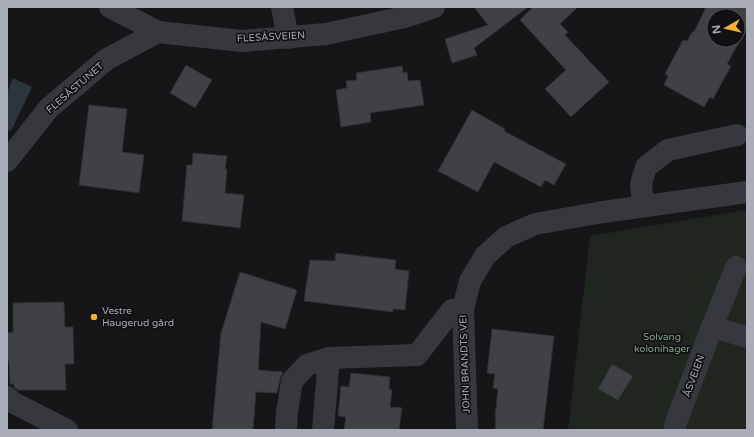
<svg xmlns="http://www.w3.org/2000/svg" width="754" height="437" font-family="'Varela Round',sans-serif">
	<rect width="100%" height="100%" fill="#161618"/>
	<path fill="#1e261f" d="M 747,210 L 747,430 L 568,430 L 590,236 Z"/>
	<path fill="#2c353c" d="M 13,78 L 32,87 L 11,131 L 7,129 L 7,93 Z"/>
	<g fill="#404145" stroke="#303034" fill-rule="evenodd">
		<path d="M 474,7 L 528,7 L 474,48 L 477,55 L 452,63 L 445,39 L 488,25 Z"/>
		<path d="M 533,7 L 578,7 L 560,24 L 568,32 L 565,35 L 609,82 L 571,117 L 545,89 L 566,70 L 520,20 Z"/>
		<path d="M 706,7 L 747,7 L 747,28 L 727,64 L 731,66 L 713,99 L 710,97 L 704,107 L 664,85 L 668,76 L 665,74 L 683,40 L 687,41 L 692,32 L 694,32 ZM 714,16 L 738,16 L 738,40 L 714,40 Z"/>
		<path d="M 186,65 L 212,80 L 195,108 L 170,93 Z"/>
		<path d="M 402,66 L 403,73 L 407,72 L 408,81 L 420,80 L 424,105 L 370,113 L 371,122 L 341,127 L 336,90 L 347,88 L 346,81 L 357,80 L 356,73 Z"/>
		<path d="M 89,105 L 127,109 L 122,152 L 144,155 L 139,193 L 79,185 Z"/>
		<path d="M 472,110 L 505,129 L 504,131 L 566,164 L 554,185 L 545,180 L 541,187 L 494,162 L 478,192 L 438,171 Z"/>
		<path d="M 193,153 L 227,156 L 225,169 L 227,169 L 225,193 L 244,195 L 240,228 L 182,221 L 187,165 L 192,165 Z"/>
		<path d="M 336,253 L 396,260 L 395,269 L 409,271 L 405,310 L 393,309 L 393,312 L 304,301 L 310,260 L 335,261 Z"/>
		<path d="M 240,272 L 297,290 L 285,329 L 261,322 L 258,370 L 283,372 L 280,379 L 277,393 L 256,392 L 253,430 L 212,430 L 221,333 Z"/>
		<path d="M 64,302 L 65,327 L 73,327 L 74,364 L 65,364 L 66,390 L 18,390 L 14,387 L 14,384 L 10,384 L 9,361 L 7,361 L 7,333 L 13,332 L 13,303 Z"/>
		<path d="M 492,329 L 554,336 L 543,430 L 495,430 L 496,417 L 495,417 L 498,389 L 493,388 L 495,374 L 487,373 Z"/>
		<path d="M 612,364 L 633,376 L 618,400 L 598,389 Z"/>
		<path d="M 351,373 L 390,377 L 389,389 L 392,390 L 390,407 L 402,408 L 399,430 L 344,430 L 346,417 L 338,416 L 341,386 L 349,387 Z"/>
	</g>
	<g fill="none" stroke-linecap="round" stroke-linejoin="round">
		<g stroke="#37383d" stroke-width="22">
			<path d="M 110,7 L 158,32 L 242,41 L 326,34 L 405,17 L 434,7"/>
			<path d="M 282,7 L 288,38"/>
			<path d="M 7,161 L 49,108 L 107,59 L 158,32"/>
			<path d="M 643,206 L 641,184 L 646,167 L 668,150 L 737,135"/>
			<path d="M 712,327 L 747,337"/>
			<path d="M 7,397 L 12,402 L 67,430"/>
			<path d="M 675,425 L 712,327 L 736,267"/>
			<path d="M 286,430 L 287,412 L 292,381 L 307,365 L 329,358 L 417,355 L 452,310 L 463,309"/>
			<path d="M 323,430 L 329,358"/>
			<path d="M 467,430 L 463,309 L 470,281 L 485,256 L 506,237 L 535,224 L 603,212 L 747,192"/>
		</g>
	</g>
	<circle fill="#f2b134" stroke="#111113" stroke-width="1.5" cx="94" cy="317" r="4"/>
	<g text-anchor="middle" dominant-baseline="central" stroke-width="3.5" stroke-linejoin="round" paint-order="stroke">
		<g font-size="10" fill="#a8adb8" stroke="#111113">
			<text transform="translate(271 37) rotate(-3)">FLESÅSVEIEN</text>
			<text transform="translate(75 88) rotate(-41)">FLESÅSTUNET</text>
			<text transform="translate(465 364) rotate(-92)">JOHN BRANDTS VEI</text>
			<text transform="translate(694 376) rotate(-70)">ÅSVEIEN</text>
		</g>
		<g font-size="10" fill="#a8adb8" stroke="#111113" text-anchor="start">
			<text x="102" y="311">Vestre<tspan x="102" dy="12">Haugerud gård</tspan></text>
		</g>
		<g font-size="10" fill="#7fa381" stroke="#111113">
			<text x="662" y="337">Solvang<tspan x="662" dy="12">kolonihager</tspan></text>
		</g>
	</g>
	<rect width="754" height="437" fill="none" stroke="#a8adb8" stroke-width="16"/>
	<g transform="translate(726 28) rotate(262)"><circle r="19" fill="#111113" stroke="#4d4f55"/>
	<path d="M0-3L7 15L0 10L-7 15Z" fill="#f2b134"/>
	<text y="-6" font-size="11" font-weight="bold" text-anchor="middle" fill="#a8adb8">N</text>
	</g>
</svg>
